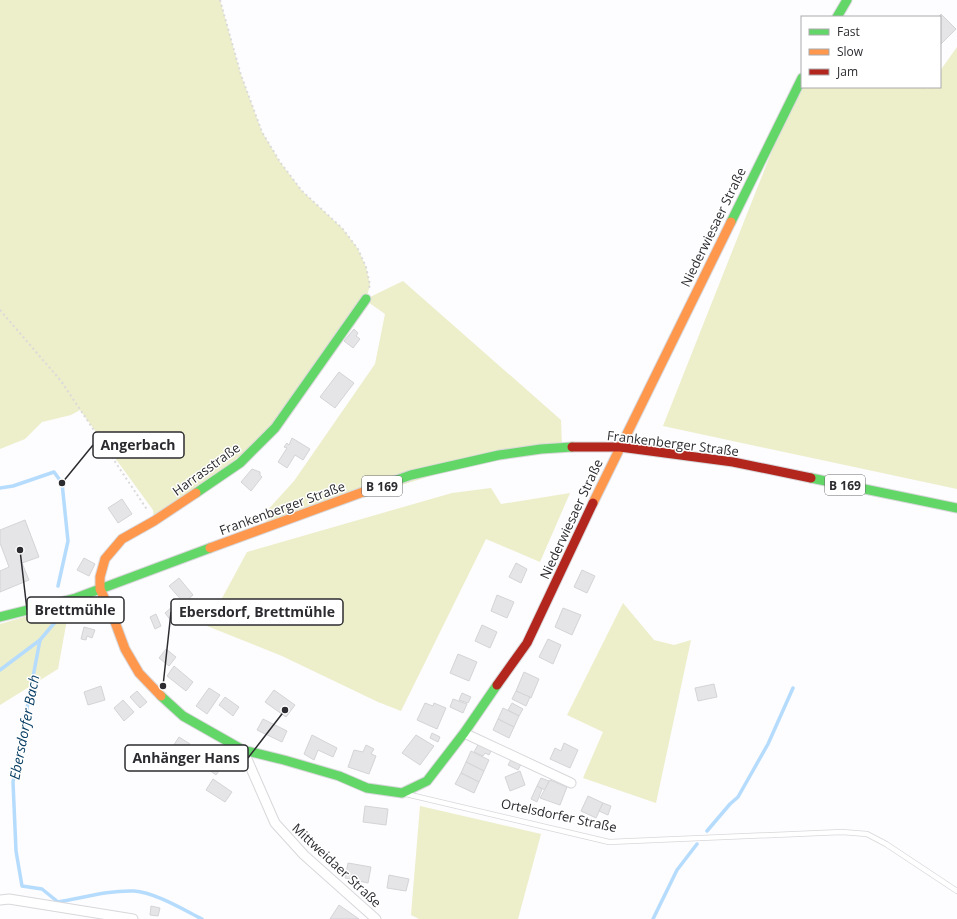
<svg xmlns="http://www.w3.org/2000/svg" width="957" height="919" font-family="'Open Sans',sans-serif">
	<rect width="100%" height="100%" fill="#fdfcfe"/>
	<g fill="#edeeca">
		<path d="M 0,0 L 220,0 L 241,75 L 262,132 L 280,162 L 302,191 L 342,228 L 358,249 L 366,267 L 370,285 L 366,299 L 403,281 L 561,420 L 562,447 L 499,455 L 268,526 L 264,514 L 294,481 L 375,364 L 385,314 L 368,302 L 275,428 L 240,463 L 154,521 L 153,510 L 80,410 L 71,415 L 42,422 L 25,439 L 0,449 Z"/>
		<path d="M 957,47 L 957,489 L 663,426 L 798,85 L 802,87 L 926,87 L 928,89 L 929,87 L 940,87 L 940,71 Z"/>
		<path d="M 491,488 L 501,504 L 570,493 L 540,562 L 486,539 L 401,711 L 378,702 L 282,656 L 207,626 L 247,552 L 452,493 Z"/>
		<path d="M 623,603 L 654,640 L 674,645 L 691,640 L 656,803 L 583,778 L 603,732 L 567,715 Z"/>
		<path d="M 55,608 L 68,614 L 58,669 L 0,705 L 0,624 Z"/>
		<path d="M 420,806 L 541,834 L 518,919 L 419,919 L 411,915 Z"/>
	</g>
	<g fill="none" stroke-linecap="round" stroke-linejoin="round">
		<g stroke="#b6dcfd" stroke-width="3.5">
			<path d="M 0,488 L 13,486 L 54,472 L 62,483 L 68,541 L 58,586"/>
			<path d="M 40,640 L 13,782 L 16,851 L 22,886 L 42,889 L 58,902 C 82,898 109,890 134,891 C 154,892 184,910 202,919"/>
			<path d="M 0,670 L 40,640 L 56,621"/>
			<path d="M 707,831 L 730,804 L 738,797 L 768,744 L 793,688"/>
			<path d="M 653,919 L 677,870 L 697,844"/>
		</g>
	</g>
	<g fill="#e5e4e7" stroke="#d4d3d6">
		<path d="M 941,14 L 956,29 L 940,45 L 940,17 L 939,17 Z"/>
		<path d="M 354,329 L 358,333 L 356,336 L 360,339 L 353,348 L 344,341 Z"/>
		<path d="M 339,372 L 354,383 L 335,408 L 320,397 Z"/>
		<path d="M 292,438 L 310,449 L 303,460 L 295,455 L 287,468 L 278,462 L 287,448 L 284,447 L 287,443 L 289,445 Z"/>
		<path d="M 252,469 L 260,472 L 260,475 L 262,477 L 251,491 L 241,482 Z"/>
		<path d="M 122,499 L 132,514 L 118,523 L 108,508 Z"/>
		<path d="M 25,520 L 39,557 L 22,563 L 29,580 L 0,592 L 0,571 L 9,567 L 0,543 L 0,530 Z"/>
		<path d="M 84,558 L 95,564 L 89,576 L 77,570 Z"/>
		<path d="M 516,563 L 527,569 L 521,583 L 509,577 Z"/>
		<path d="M 582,570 L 595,576 L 587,593 L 574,587 Z"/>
		<path d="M 179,578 L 193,595 L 184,603 L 169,586 Z"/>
		<path d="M 497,595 L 514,602 L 507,618 L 491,611 Z"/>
		<path d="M 173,606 L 180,614 L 172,622 L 165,613 Z"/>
		<path d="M 563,608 L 581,615 L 572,635 L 555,627 Z"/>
		<path d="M 156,614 L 161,626 L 155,629 L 150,617 Z"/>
		<path d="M 482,625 L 497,632 L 490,648 L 475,641 Z"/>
		<path d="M 84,627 L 95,630 L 92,638 L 87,636 L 86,640 L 81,639 Z"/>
		<path d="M 548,639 L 561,645 L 553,664 L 539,657 Z"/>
		<path d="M 166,649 L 176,657 L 169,666 L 159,658 Z"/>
		<path d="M 458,654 L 477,662 L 469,681 L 450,673 Z"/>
		<path d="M 174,666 L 193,682 L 186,691 L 167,676 Z"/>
		<path d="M 524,672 L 539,679 L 531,698 L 516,691 Z"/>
		<path d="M 714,684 L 717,697 L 698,701 L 695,688 Z"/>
		<path d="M 101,686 L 105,700 L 88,705 L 84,692 Z"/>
		<path d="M 209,688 L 220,695 L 207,714 L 196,706 Z"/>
		<path d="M 274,690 L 295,705 L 286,717 L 265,702 Z"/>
		<path d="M 137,691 L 147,702 L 140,708 L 130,697 Z"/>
		<path d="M 516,691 L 530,697 L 526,706 L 512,699 Z"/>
		<path d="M 462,693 L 471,697 L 468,703 L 459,700 Z"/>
		<path d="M 225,697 L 239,707 L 233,716 L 219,705 Z"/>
		<path d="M 453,699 L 467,704 L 463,713 L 450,707 Z"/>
		<path d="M 123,700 L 134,712 L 124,721 L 114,708 Z"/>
		<path d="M 425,703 L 433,706 L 434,703 L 446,708 L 437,729 L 417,720 Z"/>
		<path d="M 512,703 L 523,709 L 519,716 L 508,710 Z"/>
		<path d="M 503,708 L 519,716 L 514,727 L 498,719 Z"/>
		<path d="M 263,719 L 287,731 L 282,742 L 257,730 Z"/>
		<path d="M 498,719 L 514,727 L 509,738 L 493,730 Z"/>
		<path d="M 432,733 L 440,737 L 438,742 L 430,738 Z"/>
		<path d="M 312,735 L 337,748 L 333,757 L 318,750 L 314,760 L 304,754 Z"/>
		<path d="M 416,735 L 434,746 L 420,765 L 402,753 Z"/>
		<path d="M 179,737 L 190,744 L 181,757 L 170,751 Z"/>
		<path d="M 479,743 L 492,749 L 489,755 L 485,753 L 483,756 L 474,752 Z"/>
		<path d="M 564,743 L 578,750 L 570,768 L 550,759 L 555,748 L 561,751 Z"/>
		<path d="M 366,745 L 374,749 L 371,754 L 376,756 L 369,774 L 348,767 L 354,750 L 363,752 Z"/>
		<path d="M 471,751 L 489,760 L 484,771 L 466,762 Z"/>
		<path d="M 221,752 L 229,757 L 216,775 L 208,769 Z"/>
		<path d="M 512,758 L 522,762 L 518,770 L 508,765 Z"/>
		<path d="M 466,762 L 484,771 L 479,782 L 461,773 Z"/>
		<path d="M 520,771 L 525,785 L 510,791 L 505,777 Z"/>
		<path d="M 461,773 L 479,782 L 474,793 L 455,784 Z"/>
		<path d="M 541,778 L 549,781 L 545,790 L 537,786 Z"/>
		<path d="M 213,779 L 232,792 L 225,802 L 206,790 Z"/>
		<path d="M 550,780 L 567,787 L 560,805 L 540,798 Z"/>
		<path d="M 537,786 L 542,789 L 537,802 L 531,799 Z"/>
		<path d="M 588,796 L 603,803 L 596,818 L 581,811 Z"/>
		<path d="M 603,803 L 611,806 L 608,815 L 599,811 Z"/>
		<path d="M 365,806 L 388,809 L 386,825 L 363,822 Z"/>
		<path d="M 348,863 L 371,867 L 368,883 L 345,878 Z"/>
		<path d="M 389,875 L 409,879 L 406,891 L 387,888 Z"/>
		<path d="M 339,905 L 359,919 L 330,919 Z"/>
		<path d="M 151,906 L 160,908 L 158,916 L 150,915 Z"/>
	</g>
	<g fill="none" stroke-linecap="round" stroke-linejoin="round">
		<defs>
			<path id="lane" d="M 406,794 L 609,842 L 842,832 L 867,834 L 886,844 L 957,891"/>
			<g id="street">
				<path d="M 464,733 L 571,783"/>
				<path d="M 243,750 L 275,823 L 304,855 L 376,919"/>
				<path d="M 0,900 L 9,899 L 133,919"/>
			</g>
			<g id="fast">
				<path d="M 837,17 L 847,0"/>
				<path d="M 731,222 L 802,78"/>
				<path d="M 811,478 L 957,508"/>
				<path d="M 363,492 L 411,475 L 499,455 L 541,449 L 572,447"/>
				<path d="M 196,493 L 240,463 L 275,428 L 366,299"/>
				<path d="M 0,617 L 76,598 L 210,548"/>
				<path d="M 161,696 L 183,716 L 243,750 L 284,760 L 339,776 L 367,788 L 402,793 L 427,781 L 464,733 L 497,685"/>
			</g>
			<g id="slow">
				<path d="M 593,503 L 731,222"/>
				<path d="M 210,548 L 363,492"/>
				<path d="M 161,696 L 139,673 L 125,649 L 112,614 L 100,589 L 100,577 L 105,559 L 122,539 L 154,521 L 196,493"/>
			</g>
			<g id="jam">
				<path d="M 572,447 L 620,447 L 733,462 L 811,478"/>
				<path d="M 497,685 L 527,643 L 593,503"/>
			</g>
		</defs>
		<use href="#lane" stroke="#d8d7da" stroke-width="6"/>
		<use href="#street" stroke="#d8d7da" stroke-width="11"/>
		<use href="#fast" stroke="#d8d7da" stroke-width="11"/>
		<use href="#slow" stroke="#d8d7da" stroke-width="11"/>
		<use href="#jam" stroke="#d8d7da" stroke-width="11"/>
		<g stroke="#dadada" stroke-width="2" stroke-dasharray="2 3" stroke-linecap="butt">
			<path d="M 220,0 L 241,75 L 262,132 L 280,162 L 302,191 L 342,228 L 358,249 L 366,267 L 370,285 L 369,288"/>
			<path d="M 0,310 L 61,381 L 148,511"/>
		</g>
		<use href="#lane" stroke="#fff" stroke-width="4.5"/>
		<use href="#street" stroke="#fff" stroke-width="9"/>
		<use href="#fast" stroke="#63d668" stroke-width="9"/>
		<use href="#slow" stroke="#ff974d" stroke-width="9"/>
		<use href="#jam" stroke="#b3261e" stroke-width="9"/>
	</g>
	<g text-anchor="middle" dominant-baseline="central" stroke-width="3" stroke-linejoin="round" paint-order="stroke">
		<g fill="#fff" stroke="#6b6b6d" stroke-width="1">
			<rect x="825" y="475" width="40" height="20" rx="3"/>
			<rect x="362" y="476" width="40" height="20" rx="3"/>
		</g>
		<g font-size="12" font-weight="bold" fill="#2c2b2f">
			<text x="845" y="485">B 169</text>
			<text x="382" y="486">B 169</text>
		</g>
		<g font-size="13" fill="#2c2b2f" stroke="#fff">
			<text transform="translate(713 227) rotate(-64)">Niederwiesaer Straße</text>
			<text transform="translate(673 443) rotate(7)">Frankenberger Straße</text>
			<text transform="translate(206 469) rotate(-36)">Harrasstraße</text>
			<text transform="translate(282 508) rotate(-20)">Frankenberger Straße</text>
			<text transform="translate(571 519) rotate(-65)">Niederwiesaer Straße</text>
			<text transform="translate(559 815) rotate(12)">Ortelsdorfer Straße</text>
			<text transform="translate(337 865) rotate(43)">Mittweidaer Straße</text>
		</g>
		<g font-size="14" font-style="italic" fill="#093f64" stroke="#fff">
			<text transform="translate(24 727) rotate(-79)">Ebersdorfer Bach</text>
		</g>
	</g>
	<path fill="none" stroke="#2c2b2f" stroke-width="1.5" d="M62 483L93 445M20 550L27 610M163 686L171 612M285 710L248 758"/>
	<g fill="#2c2b2f" stroke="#fff" stroke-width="1.5">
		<circle cx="62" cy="483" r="4"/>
		<circle cx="20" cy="550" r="4"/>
		<circle cx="163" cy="686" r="4"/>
		<circle cx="285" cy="710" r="4"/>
	</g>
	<g fill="#fff" stroke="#2c2b2f" stroke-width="1.5">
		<rect x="93" y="432" width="91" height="26" rx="4"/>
		<rect x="27" y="597" width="97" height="26" rx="4"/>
		<rect x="171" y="599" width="172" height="26" rx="4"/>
		<rect x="125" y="745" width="123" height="26" rx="4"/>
	</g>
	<g font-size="14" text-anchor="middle" font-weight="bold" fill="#2c2b2f">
		<text x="138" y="450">Angerbach</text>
		<text x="75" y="615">Brettmühle</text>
		<text x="257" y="617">Ebersdorf, Brettmühle</text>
		<text x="186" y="763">Anhänger Hans</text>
	</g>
	<rect x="801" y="16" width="140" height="72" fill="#ffffff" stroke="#abaaac"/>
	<rect x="809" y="29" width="20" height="6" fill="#63d668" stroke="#abaaac"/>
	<text x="837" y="36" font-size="12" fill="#2c2b2f">Fast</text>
	<rect x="809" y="49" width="20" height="6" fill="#ff974d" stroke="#abaaac"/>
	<text x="837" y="56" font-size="12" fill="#2c2b2f">Slow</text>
	<rect x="809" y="69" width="20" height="6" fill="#b3261e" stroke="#abaaac"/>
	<text x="837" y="76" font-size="12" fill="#2c2b2f">Jam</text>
</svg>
